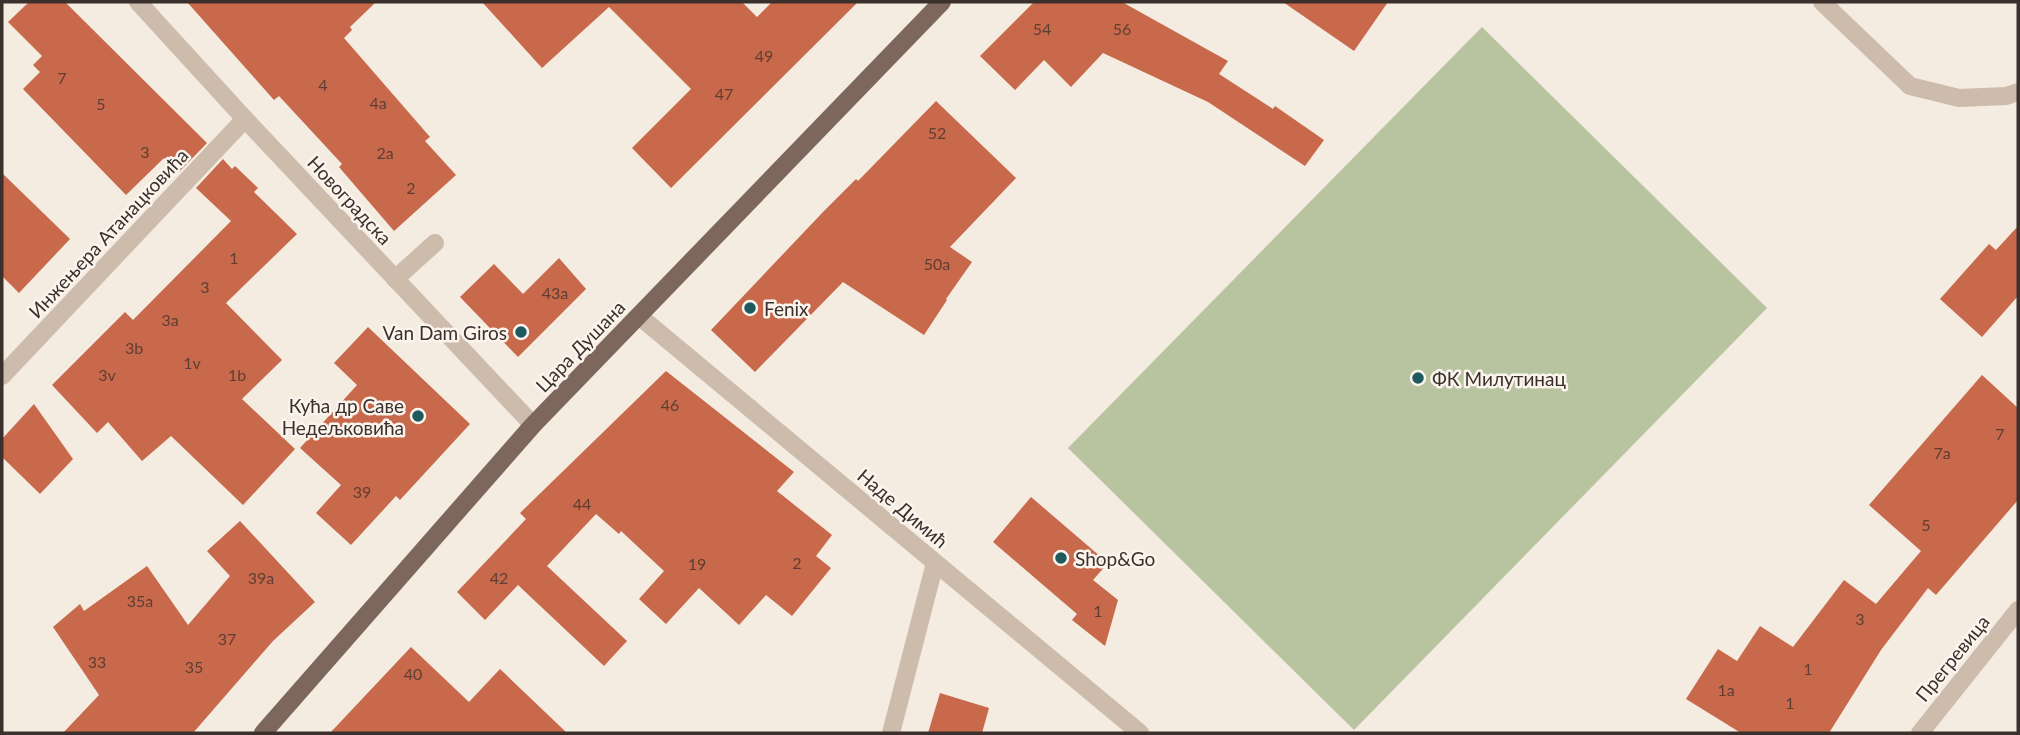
<svg xmlns="http://www.w3.org/2000/svg" width="2020" height="735" font-family="Lato,sans-serif">
	<rect width="100%" height="100%" fill="#f4ebe1"/>
	<path fill="#b8c4a0" d="M 1482,27 L 1767,308 L 1354,730 L 1068,448 Z"/>
	<g fill="#c8694b">
		<path d="M 29,2 L 65,2 L 207,143 L 179,172 L 164,158 L 126,195 L 23,89 L 40,72 L 33,65 L 42,56 L 8,22 Z"/>
		<path d="M 187,2 L 376,2 L 350,27 L 352,30 L 344,38 L 430,137 L 425,141 L 456,175 L 394,231 L 339,167 L 342,164 L 279,96 L 274,100 Z"/>
		<path d="M 482,2 L 742,2 L 757,17 L 772,2 L 858,2 L 671,188 L 632,148 L 691,89 L 609,7 L 542,68 Z"/>
		<path d="M 1034,2 L 1122,2 L 1228,61 L 1219,74 L 1273,109 L 1275,106 L 1324,140 L 1305,166 L 1208,102 L 1103,53 L 1071,87 L 1044,60 L 1015,90 L 980,56 Z"/>
		<path d="M 1283,2 L 1388,2 L 1354,51 Z"/>
		<path d="M 936,101 L 1016,178 L 950,247 L 972,262 L 946,299 L 947,300 L 924,335 L 843,282 L 755,372 L 711,330 L 823,212 L 856,179 L 858,181 Z"/>
		<path d="M 223,159 L 232,169 L 235,166 L 258,188 L 254,192 L 297,234 L 226,303 L 282,360 L 242,399 L 295,449 L 243,505 L 171,436 L 142,461 L 108,422 L 97,433 L 52,385 L 125,312 L 133,320 L 231,221 L 196,188 Z"/>
		<path d="M 2,173 L 70,239 L 19,293 L 2,276 Z"/>
		<path d="M 2018,226 L 2018,296 L 1982,337 L 1940,299 L 1989,244 L 1996,250 Z"/>
		<path d="M 559,258 L 586,289 L 518,357 L 460,297 L 494,264 L 523,294 Z"/>
		<path d="M 368,327 L 470,424 L 400,500 L 396,496 L 351,545 L 316,513 L 341,485 L 300,448 L 357,385 L 334,363 Z"/>
		<path d="M 666,371 L 794,472 L 777,491 L 832,535 L 816,556 L 831,568 L 792,616 L 766,595 L 739,625 L 699,588 L 666,624 L 639,599 L 664,571 L 621,531 L 619,534 L 596,514 L 547,566 L 627,641 L 604,666 L 518,585 L 485,620 L 457,592 L 526,519 L 520,513 Z"/>
		<path d="M 1982,375 L 2018,408 L 2018,500 L 1936,595 L 1928,588 L 1881,650 L 1829,733 L 1741,733 L 1686,699 L 1718,649 L 1737,661 L 1760,626 L 1793,647 L 1844,580 L 1876,604 L 1921,551 L 1869,505 Z"/>
		<path d="M 34,404 L 73,459 L 40,494 L 2,457 L 2,439 Z"/>
		<path d="M 1031,497 L 1108,563 L 1093,580 L 1118,600 L 1105,646 L 1072,620 L 1077,614 L 993,542 Z"/>
		<path d="M 240,521 L 315,602 L 273,641 L 193,733 L 63,733 L 99,695 L 53,627 L 80,604 L 84,611 L 147,566 L 188,625 L 230,576 L 207,551 Z"/>
		<path d="M 411,647 L 469,702 L 500,669 L 567,733 L 330,733 Z"/>
		<path d="M 940,693 L 989,708 L 982,733 L 928,733 Z"/>
	</g>
	<g fill="none" stroke-linecap="round" stroke-linejoin="round">
		<g stroke="#cdbbac" stroke-width="18">
			<path d="M 138,2 L 245,119 L 533,425"/>
			<path d="M 1822,2 L 1910,86 L 1959,98 L 2006,96 L 2018,92"/>
			<path d="M 395,279 L 435,243"/>
			<path d="M 639,316 L 1140,733"/>
			<path d="M 2,376 L 245,119"/>
			<path d="M 891,733 L 935,563"/>
			<path d="M 1920,733 L 2018,610"/>
		</g>
		<path stroke="#7d675c" stroke-width="18" d="M 263,733 L 533,425 L 942,2"/>
	</g>
	<g fill="#1f5a5e" stroke="#fbf5ee" stroke-width="2.5">
		<circle cx="750" cy="308" r="7"/>
		<circle cx="521" cy="332" r="7"/>
		<circle cx="1418" cy="378" r="7"/>
		<circle cx="418" cy="416" r="7"/>
		<circle cx="1061" cy="558" r="7"/>
	</g>
	<g text-anchor="middle" dominant-baseline="central" stroke-width="5" stroke-linejoin="round" paint-order="stroke">
		<g font-size="16" fill="#5e3e33">
			<text x="1042" y="28">54</text>
			<text x="1122" y="28">56</text>
			<text x="764" y="55">49</text>
			<text x="62" y="77">7</text>
			<text x="323" y="84">4</text>
			<text x="724" y="93">47</text>
			<text x="378" y="102">4a</text>
			<text x="101" y="103">5</text>
			<text x="937" y="132">52</text>
			<text x="145" y="151">3</text>
			<text x="385" y="152">2a</text>
			<text x="411" y="187">2</text>
			<text x="234" y="257">1</text>
			<text x="937" y="263">50a</text>
			<text x="205" y="286">3</text>
			<text x="555" y="292">43a</text>
			<text x="170" y="319">3a</text>
			<text x="134" y="347">3b</text>
			<text x="192" y="362">1v</text>
			<text x="107" y="374">3v</text>
			<text x="237" y="374">1b</text>
			<text x="670" y="404">46</text>
			<text x="2000" y="433">7</text>
			<text x="1942" y="452">7a</text>
			<text x="362" y="491">39</text>
			<text x="582" y="503">44</text>
			<text x="1926" y="524">5</text>
			<text x="797" y="562">2</text>
			<text x="697" y="563">19</text>
			<text x="261" y="577">39a</text>
			<text x="499" y="577">42</text>
			<text x="140" y="600">35a</text>
			<text x="1098" y="610">1</text>
			<text x="1860" y="618">3</text>
			<text x="227" y="638">37</text>
			<text x="97" y="661">33</text>
			<text x="194" y="666">35</text>
			<text x="1808" y="668">1</text>
			<text x="413" y="673">40</text>
			<text x="1726" y="689">1a</text>
			<text x="1790" y="702">1</text>
		</g>
		<g font-size="19" fill="#3b302b" stroke="#fbf5ee">
			<text transform="translate(350 200) rotate(47)">Новоградска</text>
			<text transform="translate(108 233) rotate(-47)">Инжењера Атанацковића</text>
			<text transform="translate(580 346) rotate(-46)">Цара Душана</text>
			<text transform="translate(903 508) rotate(40)">Наде Димић</text>
			<text transform="translate(1952 658) rotate(-51)">Прегревица</text>
		</g>
		<g font-size="19" fill="#3b302b" stroke="#fbf5ee" text-anchor="start">
			<text x="764" y="308">Fenix</text>
			<text x="507" y="332" text-anchor="end">Van Dam Giros</text>
			<text x="1432" y="378">ФК Милутинац</text>
			<text x="404" y="405" text-anchor="end">Кућа др Саве<tspan x="404" dy="22">Недељковића</tspan></text>
			<text x="1075" y="558">Shop&amp;Go</text>
		</g>
	</g>
	<rect width="2020" height="735" fill="none" stroke="#3b302b" stroke-width="7"/>
</svg>
